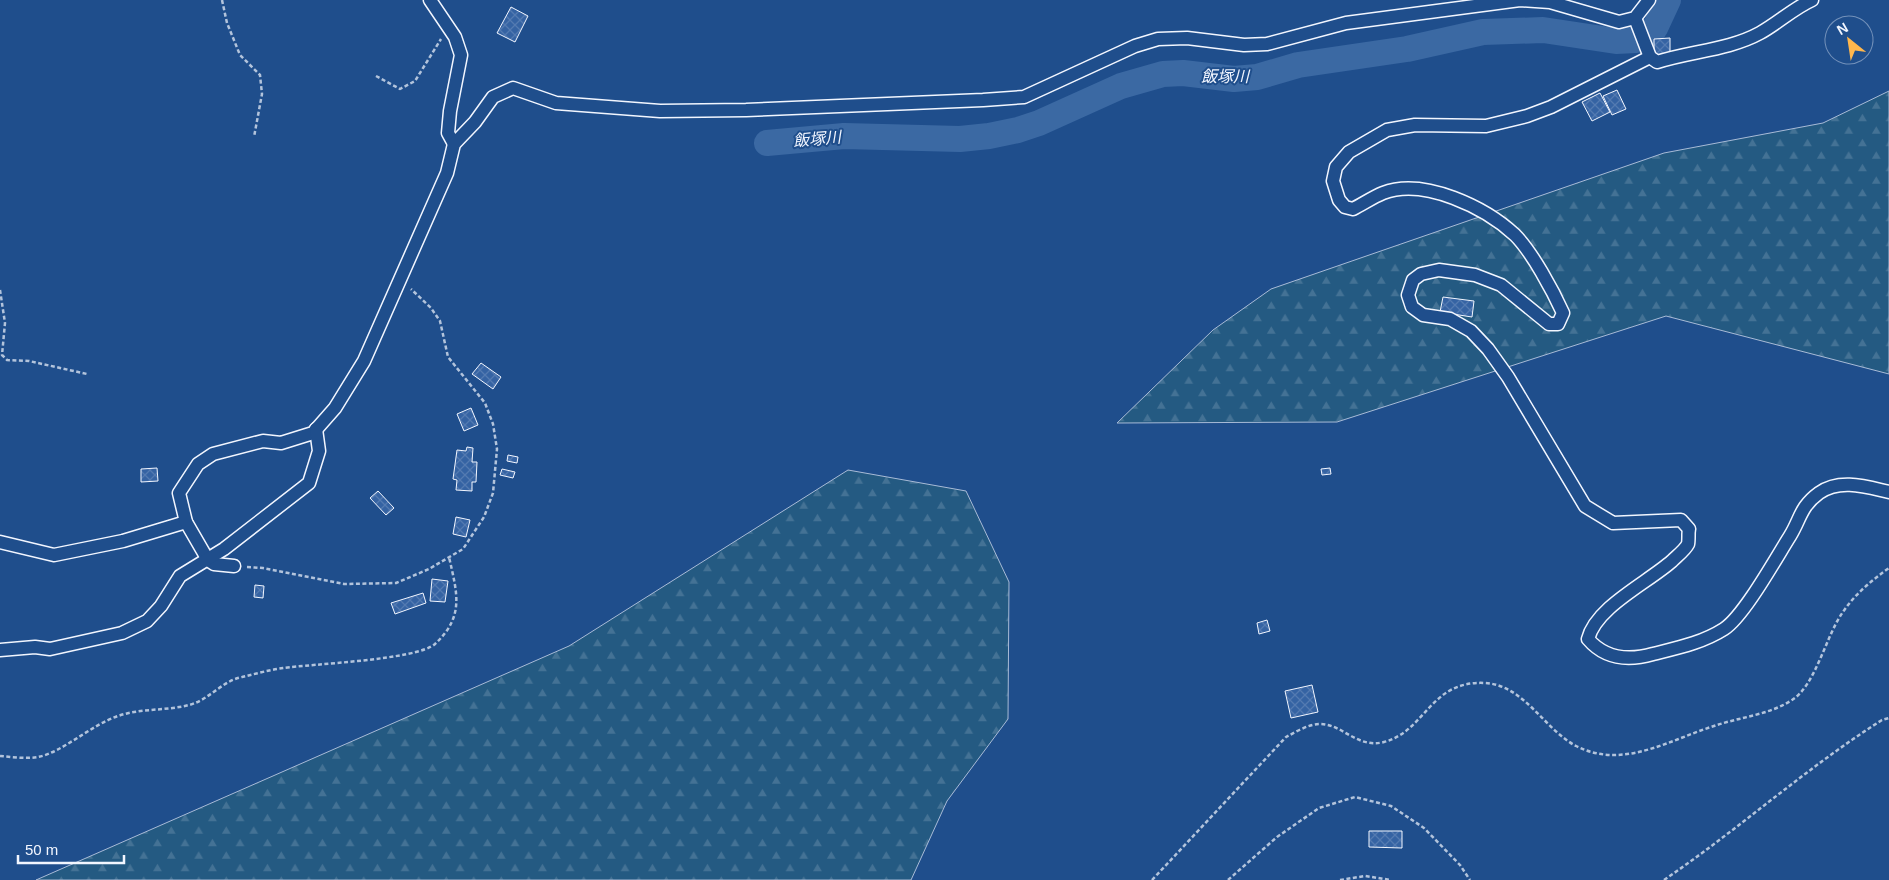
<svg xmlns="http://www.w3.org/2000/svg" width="1889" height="880" font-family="Arial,'Noto Sans JP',sans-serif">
	<defs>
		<pattern id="forest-firs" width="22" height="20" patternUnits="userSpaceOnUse" patternTransform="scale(1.25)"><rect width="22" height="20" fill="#245a82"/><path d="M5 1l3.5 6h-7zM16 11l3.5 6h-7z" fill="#447295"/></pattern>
		<pattern id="building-cross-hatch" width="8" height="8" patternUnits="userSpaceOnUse" patternTransform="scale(1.25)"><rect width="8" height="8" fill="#3563a3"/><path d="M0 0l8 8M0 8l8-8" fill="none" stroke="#537ab1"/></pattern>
	</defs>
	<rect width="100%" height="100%" fill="#1f4e8c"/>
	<g fill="url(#forest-firs)" stroke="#a8bbd7">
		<path d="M 1889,91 L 1889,374 L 1666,316 L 1337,422 L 1117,423 L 1213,330 L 1271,289 L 1664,153 L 1823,123 Z"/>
		<path d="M 848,470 L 966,491 L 1009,582 L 1008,719 L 947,801 L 911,880 L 36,880 L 569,646 Z"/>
	</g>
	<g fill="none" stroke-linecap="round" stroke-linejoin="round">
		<path stroke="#3b69a3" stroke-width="26" d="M 767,143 L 844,136 L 960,139 L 989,136 L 1018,130 L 1039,123 L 1121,86 L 1163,74 L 1183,73 L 1234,79 L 1257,77 L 1298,65 L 1407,49 L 1483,32 L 1543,30 L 1616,41 L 1636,40 L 1655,28 L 1668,0"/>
	</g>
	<g fill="url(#building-cross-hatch)" stroke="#f2f6ff">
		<path d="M 511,7 L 528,16 L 515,42 L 497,33 Z"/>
		<path d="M 1670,38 L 1670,55 L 1654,56 L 1654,39 Z"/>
		<path d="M 1617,90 L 1626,109 L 1612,115 L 1603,96 Z"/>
		<path d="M 1600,93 L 1610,112 L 1592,121 L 1582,102 Z"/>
		<path d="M 1443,297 L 1474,301 L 1472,317 L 1440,312 Z"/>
		<path d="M 481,363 L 501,377 L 493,389 L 472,374 Z"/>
		<path d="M 471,408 L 478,425 L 464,431 L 457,414 Z"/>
		<path d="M 467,447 L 473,448 L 472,462 L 477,462 L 476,482 L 472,482 L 472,491 L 456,490 L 457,480 L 453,479 L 457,450 L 466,451 Z"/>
		<path d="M 508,455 L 518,457 L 517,463 L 507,461 Z"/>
		<path d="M 157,468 L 158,481 L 141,482 L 141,469 Z"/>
		<path d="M 1330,468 L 1331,474 L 1322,475 L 1321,469 Z"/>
		<path d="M 502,469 L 515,472 L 513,478 L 500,475 Z"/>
		<path d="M 378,491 L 394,508 L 386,515 L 370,498 Z"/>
		<path d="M 456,517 L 470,520 L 466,537 L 453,534 Z"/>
		<path d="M 432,579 L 448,581 L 445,602 L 430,601 Z"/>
		<path d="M 255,585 L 264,586 L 263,598 L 254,597 Z"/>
		<path d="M 423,593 L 426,603 L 395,614 L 391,603 Z"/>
		<path d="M 1267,620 L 1270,631 L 1259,634 L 1257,623 Z"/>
		<path d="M 1312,685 L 1318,712 L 1291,718 L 1285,691 Z"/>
		<path d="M 1369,831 L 1402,831 L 1402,848 L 1369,847 Z"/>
	</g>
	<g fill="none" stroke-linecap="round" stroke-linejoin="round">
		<defs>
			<g id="minor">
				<path d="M 430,0 L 455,37 L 461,55 L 450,111 L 448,133 L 454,144"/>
				<path d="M 1635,18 L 1650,57 L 1657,62 C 1691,51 1729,50 1760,33 C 1778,23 1794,8 1812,0"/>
				<path d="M 1650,57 L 1551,107 L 1527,116 L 1486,126 L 1415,125 L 1387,130 L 1349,152 L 1336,167 L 1333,181 L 1339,200 L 1345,207 L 1353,209 C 1363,204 1373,197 1383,193 C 1424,177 1486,208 1515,235 C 1532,252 1553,291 1563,313 L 1558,324 L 1549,324 L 1501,285 L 1475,275 L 1439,270 L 1421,274 L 1413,280 L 1408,295 L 1412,307 L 1423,315 L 1450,319 L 1471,331 L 1488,349 L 1508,377 L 1585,506 L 1613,523 L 1681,520 L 1689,529 C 1688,533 1689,540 1688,544 C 1685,550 1677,556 1672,561 C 1647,583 1596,607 1588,639 C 1605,659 1628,661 1653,654 C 1677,648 1702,643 1724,629 C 1744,616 1776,558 1790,536 C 1801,518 1800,507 1819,493 C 1840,478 1867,487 1889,492"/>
				<path d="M 0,542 L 54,555 L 123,541 L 186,522"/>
				<path d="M 234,566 L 214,564 L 208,560 L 186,522 L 179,493 L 198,464 L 213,454 L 263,441 L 281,443 L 313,433 L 335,408 L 364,361 L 447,173 L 454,144 L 475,122 L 493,97 L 513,88 L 556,103 L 660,111 L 746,110 L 983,100 L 1024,97 L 1135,46 L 1158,39 L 1187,38 L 1244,45 L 1267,44 L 1346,23 L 1520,0 L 1550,2 L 1619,22 L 1635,18 L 1649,0"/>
				<path d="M 0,650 L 35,647 L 50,649 L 122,633 L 147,621 L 161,606 L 180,576 L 224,549 L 309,483 L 319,451 L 316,429"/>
			</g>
		</defs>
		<use href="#minor" stroke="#f2f6ff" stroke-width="15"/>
		<g stroke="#b3c4dc" stroke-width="2.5" stroke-dasharray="4 2.5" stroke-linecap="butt">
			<path d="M 222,0 L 227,23 L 240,55 L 260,75 L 262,94 L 254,137"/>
			<path d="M 376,76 L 400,89 L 415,81 L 441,39"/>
			<path d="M 0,290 L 5,323 L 2,355 L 7,360 L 29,361 L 87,374"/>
			<path d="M 247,567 L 263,568 L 344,584 L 396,583 L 429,569 L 463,549 L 484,517 L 493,493 L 497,449 L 493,424 L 485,403 L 448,357 L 440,321 L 431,308 L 411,289"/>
			<path d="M 0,756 C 12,757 26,759 38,757 C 63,752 91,725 118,716 C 141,708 166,711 189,705 C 209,700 222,681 242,677 C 255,674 269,670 283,668 C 311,664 417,660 435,644 C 465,616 457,593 449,557"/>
			<path d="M 1152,880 L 1286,737 C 1296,732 1308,724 1320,724 C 1343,724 1357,749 1384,742 C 1426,731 1430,680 1485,683 C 1524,685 1544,729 1576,746 C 1623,770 1669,740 1714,726 C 1740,717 1769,715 1792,700 C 1816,685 1826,635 1843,612 C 1855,594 1871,581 1889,568"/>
			<path d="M 1228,880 L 1277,837 L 1319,808 L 1355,797 L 1391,806 L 1424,828 L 1460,865 L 1470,880"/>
			<path d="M 1340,880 L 1365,876 L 1391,880"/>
			<path d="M 1664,880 C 1739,829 1806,768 1882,720 L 1889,718"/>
		</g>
		<use href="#minor" stroke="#1f4e8c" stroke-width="12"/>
	</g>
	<g text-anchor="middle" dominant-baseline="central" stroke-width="4" stroke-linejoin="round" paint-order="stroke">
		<g font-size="16" font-style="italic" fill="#f2f6ff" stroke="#1f4e8c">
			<text x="1225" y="76">飯塚川</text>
			<text transform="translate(817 139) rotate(-5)">飯塚川</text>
		</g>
	</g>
	<g transform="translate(1849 40) rotate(330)"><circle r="24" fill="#1f4e8c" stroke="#7391ba"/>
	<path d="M0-4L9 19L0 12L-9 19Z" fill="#ffb74d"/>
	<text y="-8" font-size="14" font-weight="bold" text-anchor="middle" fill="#f2f6ff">N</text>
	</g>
	<path d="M18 855v8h106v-8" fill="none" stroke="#f2f6ff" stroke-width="2.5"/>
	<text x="25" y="855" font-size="15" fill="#f2f6ff" stroke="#1f4e8c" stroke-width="4" paint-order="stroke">50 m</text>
</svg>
